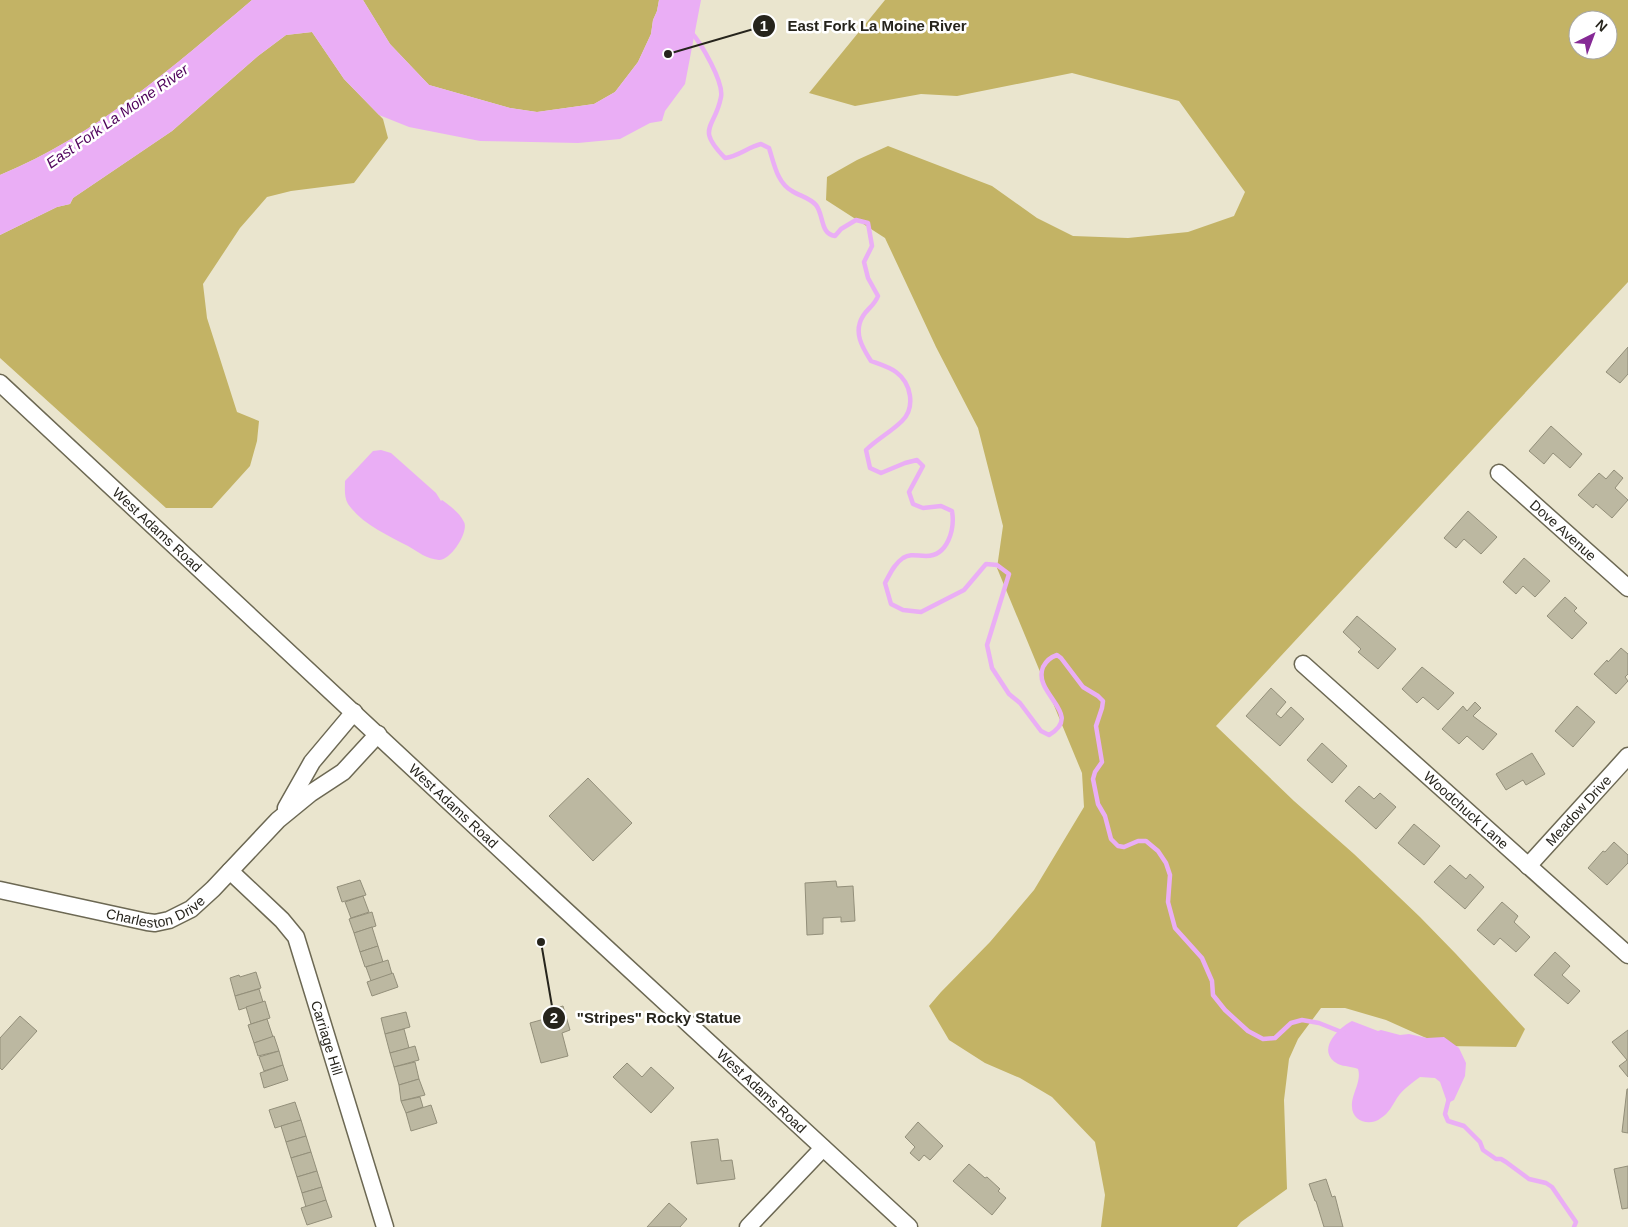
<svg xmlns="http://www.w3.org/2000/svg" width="1628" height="1227" font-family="Helvetica,sans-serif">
	<rect width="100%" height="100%" fill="#eae5ce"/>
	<g fill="#c3b365" fill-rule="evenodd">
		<path d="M 0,0 L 252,0 C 174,66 95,136 0,175 Z"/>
		<path d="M 363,0 L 659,0 L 657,11 L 653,20 L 651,34 L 638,62 L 615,92 L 594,104 L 537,112 L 510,108 L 429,85 L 390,44 Z"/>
		<path d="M 885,0 L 1628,0 L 1628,282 L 1216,726 L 1294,801 L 1354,854 L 1420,917 L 1456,954 L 1525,1029 L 1516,1047 L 1444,1046 L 1386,1020 L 1345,1008 L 1321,1008 L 1298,1039 L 1289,1059 L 1284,1100 L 1287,1189 L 1241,1222 L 1237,1227 L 1101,1227 L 1105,1195 L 1095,1142 L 1052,1097 L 1020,1078 L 985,1063 L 949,1040 L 929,1006 L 941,992 L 990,942 L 1034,890 L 1084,807 L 1082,773 L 997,568 L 1003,526 L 978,428 L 936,347 L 885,238 L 826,200 L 827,177 L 857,160 L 888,146 L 992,186 L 1037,218 L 1073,236 L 1128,238 L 1188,232 L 1234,216 L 1245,192 L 1179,101 L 1072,73 L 957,96 L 921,94 L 855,106 L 809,93 ZM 1578,20 L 1608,20 L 1608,50 L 1578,50 Z"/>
		<path d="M 312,32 L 344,79 L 383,119 L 388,138 L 354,183 L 291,191 L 267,197 L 240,228 L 203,284 L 207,318 L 237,412 L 259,421 L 257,441 L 250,466 L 212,508 L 166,508 L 0,358 L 0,235 L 57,207 L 70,204 L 73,198 L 172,131 L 258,56 L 286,35 Z"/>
	</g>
	<g fill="#eaaef5">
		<path d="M 252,0 L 363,0 L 390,44 L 429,85 L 510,108 L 537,112 L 594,104 L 615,92 L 638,62 L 651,34 L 653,20 L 657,11 L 659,0 L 701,0 L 685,84 L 665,111 L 662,121 L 650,123 L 620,139 L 578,143 L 480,141 L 409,127 L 379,115 L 344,79 L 312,32 L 286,35 L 258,56 L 172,131 L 73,198 L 70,204 L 57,207 L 0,235 L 0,175 C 95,136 174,66 252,0 Z"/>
		<path d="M 381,450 L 391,453 L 436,493 L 441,501 L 442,500 C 450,506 460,513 464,522 C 469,531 452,560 439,560 C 427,559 418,552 408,546 C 387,535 362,524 348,504 C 344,497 345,489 345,481 L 373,451 Z"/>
		<path d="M 1352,1021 L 1378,1031 L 1381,1030 L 1400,1035 L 1409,1034 L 1427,1038 L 1444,1037 L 1459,1048 L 1466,1063 L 1465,1076 L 1454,1100 L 1450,1102 L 1447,1102 L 1440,1082 L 1435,1078 L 1420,1077 C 1412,1083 1403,1089 1397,1098 C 1392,1106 1389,1113 1381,1118 C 1370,1127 1352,1121 1352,1107 C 1351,1094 1362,1082 1358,1069 C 1351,1066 1345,1067 1338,1064 C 1315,1051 1338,1028 1352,1021 Z"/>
	</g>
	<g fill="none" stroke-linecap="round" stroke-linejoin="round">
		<g stroke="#eaaef5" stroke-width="4.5">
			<path d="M 691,32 C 701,43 724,82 721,97 C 715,129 695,127 725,158 C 739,156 748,147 761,144 L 769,148 C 774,163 777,183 792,191 C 800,196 810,198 816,205 C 824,215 820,234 835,236 L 841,229 L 856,220 L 868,223 L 872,246 L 864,262 L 868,278 L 878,296 C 874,306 868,308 863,316 C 853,332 862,347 871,361 C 879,364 889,367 896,372 C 911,383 916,407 902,421 C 891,432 877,439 866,450 L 870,468 L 881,473 L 905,463 L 917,460 L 923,466 L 909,492 L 913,504 L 923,508 L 941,506 L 952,511 C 955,529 948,556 926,556 C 917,556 911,553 903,558 C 894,564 890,574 885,583 L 891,604 L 903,610 L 921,612 L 964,590 L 986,564 L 997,565 L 1009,574 L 987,645 L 992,668 L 1009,694 L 1020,703 L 1041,731 L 1049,735 C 1085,714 1032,694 1043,667 C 1046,661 1051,657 1057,655 L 1061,658 L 1083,687 L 1098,696 L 1103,701 L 1102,708 L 1096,726 L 1102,762 L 1095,772 L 1093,779 L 1098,804 L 1105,816 L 1111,839 L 1118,846 L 1124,847 L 1138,841 L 1146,841 L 1158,851 L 1166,863 L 1170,875 L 1168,902 L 1175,928 L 1202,958 L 1212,981 L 1213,995 L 1225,1010 L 1248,1031 L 1263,1039 L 1275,1038 L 1291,1023 L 1302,1020 L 1319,1023 L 1344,1033"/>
			<path d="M 1449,1098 L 1445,1114 L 1448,1121 L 1464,1126 L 1480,1142 L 1483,1150 L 1496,1159 L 1501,1159 L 1506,1162 L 1529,1179 L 1546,1183 L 1552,1187 L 1576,1222 L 1574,1227"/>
		</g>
	</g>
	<g fill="#bcb8a1" stroke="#938f7a">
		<path d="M 1628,347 L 1628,374 L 1620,383 L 1606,372 Z"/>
		<path d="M 1551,426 L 1582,454 L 1570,468 L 1553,453 L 1544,464 L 1529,451 Z"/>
		<path d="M 1614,470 L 1623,478 L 1615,488 L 1628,500 L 1612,518 L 1596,504 L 1593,508 L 1578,495 L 1599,473 L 1606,479 Z"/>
		<path d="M 1468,511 L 1497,537 L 1481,554 L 1464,539 L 1456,548 L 1444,538 Z"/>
		<path d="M 1524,558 L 1550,581 L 1535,597 L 1523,586 L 1516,594 L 1503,582 Z"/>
		<path d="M 1565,597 L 1577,608 L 1574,611 L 1587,623 L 1572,639 L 1547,616 Z"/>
		<path d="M 1357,616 L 1396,649 L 1378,669 L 1358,652 L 1361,649 L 1343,632 Z"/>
		<path d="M 1621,648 L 1628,654 L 1628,674 L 1625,677 L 1628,681 L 1616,694 L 1594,674 L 1607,660 L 1608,662 Z"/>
		<path d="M 1422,667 L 1454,693 L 1438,710 L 1423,697 L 1417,703 L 1402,689 Z"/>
		<path d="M 1271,688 L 1286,702 L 1276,714 L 1281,718 L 1291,707 L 1304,719 L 1280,746 L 1246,716 Z"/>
		<path d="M 1475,702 L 1481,708 L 1473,716 L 1497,734 L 1483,750 L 1467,736 L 1459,744 L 1442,729 L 1463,706 L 1467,711 Z"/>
		<path d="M 1577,706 L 1595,722 L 1573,747 L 1555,731 Z"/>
		<path d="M 1322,743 L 1347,766 L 1332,783 L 1307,760 Z"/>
		<path d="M 1532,753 L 1545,774 L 1526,785 L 1523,780 L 1506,790 L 1496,774 Z"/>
		<path d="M 588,778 L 632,823 L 593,861 L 549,816 Z"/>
		<path d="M 1359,786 L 1374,799 L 1380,793 L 1396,807 L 1376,829 L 1345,801 Z"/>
		<path d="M 1414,824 L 1440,846 L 1424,865 L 1398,843 Z"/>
		<path d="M 1614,842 L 1628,855 L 1628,863 L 1607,885 L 1588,868 L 1603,851 L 1605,852 Z"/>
		<path d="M 1450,865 L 1466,879 L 1470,874 L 1484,887 L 1465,909 L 1434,882 Z"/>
		<path d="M 360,880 L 366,895 L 342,902 L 337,887 Z"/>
		<path d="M 836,881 L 837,887 L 853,886 L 855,921 L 841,922 L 841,917 L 823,918 L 823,934 L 807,935 L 805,883 Z"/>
		<path d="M 363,896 L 369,912 L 351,918 L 345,902 Z"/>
		<path d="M 1502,902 L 1518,916 L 1514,922 L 1530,937 L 1516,952 L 1500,938 L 1494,945 L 1477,930 Z"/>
		<path d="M 372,912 L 376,926 L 354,933 L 349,919 Z"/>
		<path d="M 372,927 L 378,946 L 360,952 L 354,933 Z"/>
		<path d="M 378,946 L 383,962 L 365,967 L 360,952 Z"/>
		<path d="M 1555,952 L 1570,966 L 1562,975 L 1580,991 L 1568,1004 L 1534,975 Z"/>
		<path d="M 388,960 L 392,974 L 371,981 L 366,967 Z"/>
		<path d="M 256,972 L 261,988 L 235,996 L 230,978 L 239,975 L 240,977 Z"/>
		<path d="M 393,973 L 398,987 L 372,996 L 367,982 Z"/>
		<path d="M 259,989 L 263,1002 L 239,1010 L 235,996 Z"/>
		<path d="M 265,1001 L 270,1018 L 251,1024 L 246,1007 Z"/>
		<path d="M 563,1006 L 570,1030 L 562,1033 L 568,1056 L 541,1063 L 530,1023 L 548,1018 L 546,1011 Z"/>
		<path d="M 406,1012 L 410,1027 L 385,1034 L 381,1018 Z"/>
		<path d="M 20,1016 L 37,1031 L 2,1070 L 0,1068 L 0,1038 Z"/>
		<path d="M 267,1019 L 273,1037 L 254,1043 L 248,1025 Z"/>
		<path d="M 404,1029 L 409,1048 L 390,1053 L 385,1034 Z"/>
		<path d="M 1628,1030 L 1628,1077 L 1619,1066 L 1627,1060 L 1612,1042 Z"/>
		<path d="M 274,1036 L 279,1051 L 258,1056 L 254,1043 Z"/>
		<path d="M 415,1046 L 419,1060 L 394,1067 L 390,1053 Z"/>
		<path d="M 279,1051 L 283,1065 L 264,1071 L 259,1057 Z"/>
		<path d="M 415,1062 L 419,1079 L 399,1085 L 394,1067 Z"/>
		<path d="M 627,1063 L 642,1077 L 651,1067 L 674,1088 L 651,1113 L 613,1077 Z"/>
		<path d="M 283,1065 L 288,1080 L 264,1088 L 260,1073 Z"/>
		<path d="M 419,1079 L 425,1095 L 401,1101 L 399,1085 Z"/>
		<path d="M 1627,1089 L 1628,1089 L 1628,1133 L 1622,1132 Z"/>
		<path d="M 420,1097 L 423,1107 L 406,1113 L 401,1101 Z"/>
		<path d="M 295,1102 L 301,1120 L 275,1128 L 269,1110 Z"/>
		<path d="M 431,1105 L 437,1123 L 411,1131 L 406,1113 Z"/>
		<path d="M 301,1120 L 306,1136 L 286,1142 L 281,1126 Z"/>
		<path d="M 918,1122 L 943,1146 L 930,1160 L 924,1155 L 919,1161 L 910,1153 L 915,1147 L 905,1137 Z"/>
		<path d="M 306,1136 L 311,1152 L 291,1158 L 286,1142 Z"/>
		<path d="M 718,1139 L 721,1161 L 732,1160 L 735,1179 L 697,1184 L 691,1142 Z"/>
		<path d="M 311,1152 L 317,1171 L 297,1177 L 291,1158 Z"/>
		<path d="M 969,1164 L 985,1178 L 987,1177 L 1000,1189 L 998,1191 L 1006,1198 L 992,1215 L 953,1181 Z"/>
		<path d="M 1628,1166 L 1628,1208 L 1622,1209 L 1614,1169 Z"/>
		<path d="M 317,1171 L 322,1187 L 302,1193 L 297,1177 Z"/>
		<path d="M 1326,1179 L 1332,1197 L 1335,1196 L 1343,1227 L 1324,1227 L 1316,1201 L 1315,1201 L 1309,1184 Z"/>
		<path d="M 322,1187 L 326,1200 L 306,1207 L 302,1193 Z"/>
		<path d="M 326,1200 L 332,1217 L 307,1225 L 301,1208 Z"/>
		<path d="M 669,1203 L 687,1219 L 680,1227 L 647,1227 Z"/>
	</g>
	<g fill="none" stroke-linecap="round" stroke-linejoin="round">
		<defs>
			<g id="minor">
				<path id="s1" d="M 0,383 L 549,895 L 909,1227"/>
				<path id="s2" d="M 1499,473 L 1628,588"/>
				<path id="s3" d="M 1303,664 L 1628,955"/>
				<path d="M 286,808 L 312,762 L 354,712"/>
				<path id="s4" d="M 1528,866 L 1628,756"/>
				<path id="s5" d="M 230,871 L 282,920 L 296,937 L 385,1227"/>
				<path id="s6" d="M 0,890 L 147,922 L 155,923 L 169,920 L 191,909 L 213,889 L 278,820 L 311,793 L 343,772 L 378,734"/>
				<path d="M 748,1227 L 823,1148"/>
			</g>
		</defs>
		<use href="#minor" stroke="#6c6853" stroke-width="19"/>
		<use href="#minor" stroke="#fff" stroke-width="16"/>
	</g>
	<g text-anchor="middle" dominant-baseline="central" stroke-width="5" stroke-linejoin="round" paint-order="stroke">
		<g font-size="14" fill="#26241c" stroke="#fff">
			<text stroke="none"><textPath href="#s1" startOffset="215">West Adams Road</textPath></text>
			<text stroke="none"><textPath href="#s2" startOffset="86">Dove Avenue</textPath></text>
			<text stroke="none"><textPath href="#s1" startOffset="620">West Adams Road</textPath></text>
			<text stroke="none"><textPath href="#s3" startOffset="219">Woodchuck Lane</textPath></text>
			<text stroke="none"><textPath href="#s4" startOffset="75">Meadow Drive</textPath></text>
			<text stroke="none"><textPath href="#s6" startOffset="161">Charleston Drive</textPath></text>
			<text stroke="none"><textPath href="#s5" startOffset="199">Carriage Hill</textPath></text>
			<text stroke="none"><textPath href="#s1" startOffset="1040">West Adams Road</textPath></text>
		</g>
		<g font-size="15" font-style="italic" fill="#4f025b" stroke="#fff">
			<text transform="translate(117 116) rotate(-35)">East Fork La Moine River</text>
		</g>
	</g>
	<path fill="none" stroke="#26241c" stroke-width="2" d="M668 54L764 26M541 942L554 1018"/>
	<g fill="#26241c" stroke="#fff" stroke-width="2">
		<circle cx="668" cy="54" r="5"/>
		<circle cx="541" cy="942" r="5"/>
		<circle cx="764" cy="26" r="12"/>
		<circle cx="554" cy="1018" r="12"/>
	</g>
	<g font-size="15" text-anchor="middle" font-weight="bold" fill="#fff">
		<text x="764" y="31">1</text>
		<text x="554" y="1023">2</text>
	</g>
	<g font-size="15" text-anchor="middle" font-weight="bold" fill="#26241c" stroke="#fff" stroke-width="5" stroke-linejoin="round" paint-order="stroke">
		<text x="877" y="31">East Fork La Moine River</text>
		<text x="659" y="1023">"Stripes" Rocky Statue</text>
	</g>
	<g transform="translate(1593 35) rotate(42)"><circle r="24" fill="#ffffff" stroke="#a8a7a4"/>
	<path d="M0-4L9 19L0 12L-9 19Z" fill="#852995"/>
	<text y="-8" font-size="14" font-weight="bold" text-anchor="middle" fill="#26241c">N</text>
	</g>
</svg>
